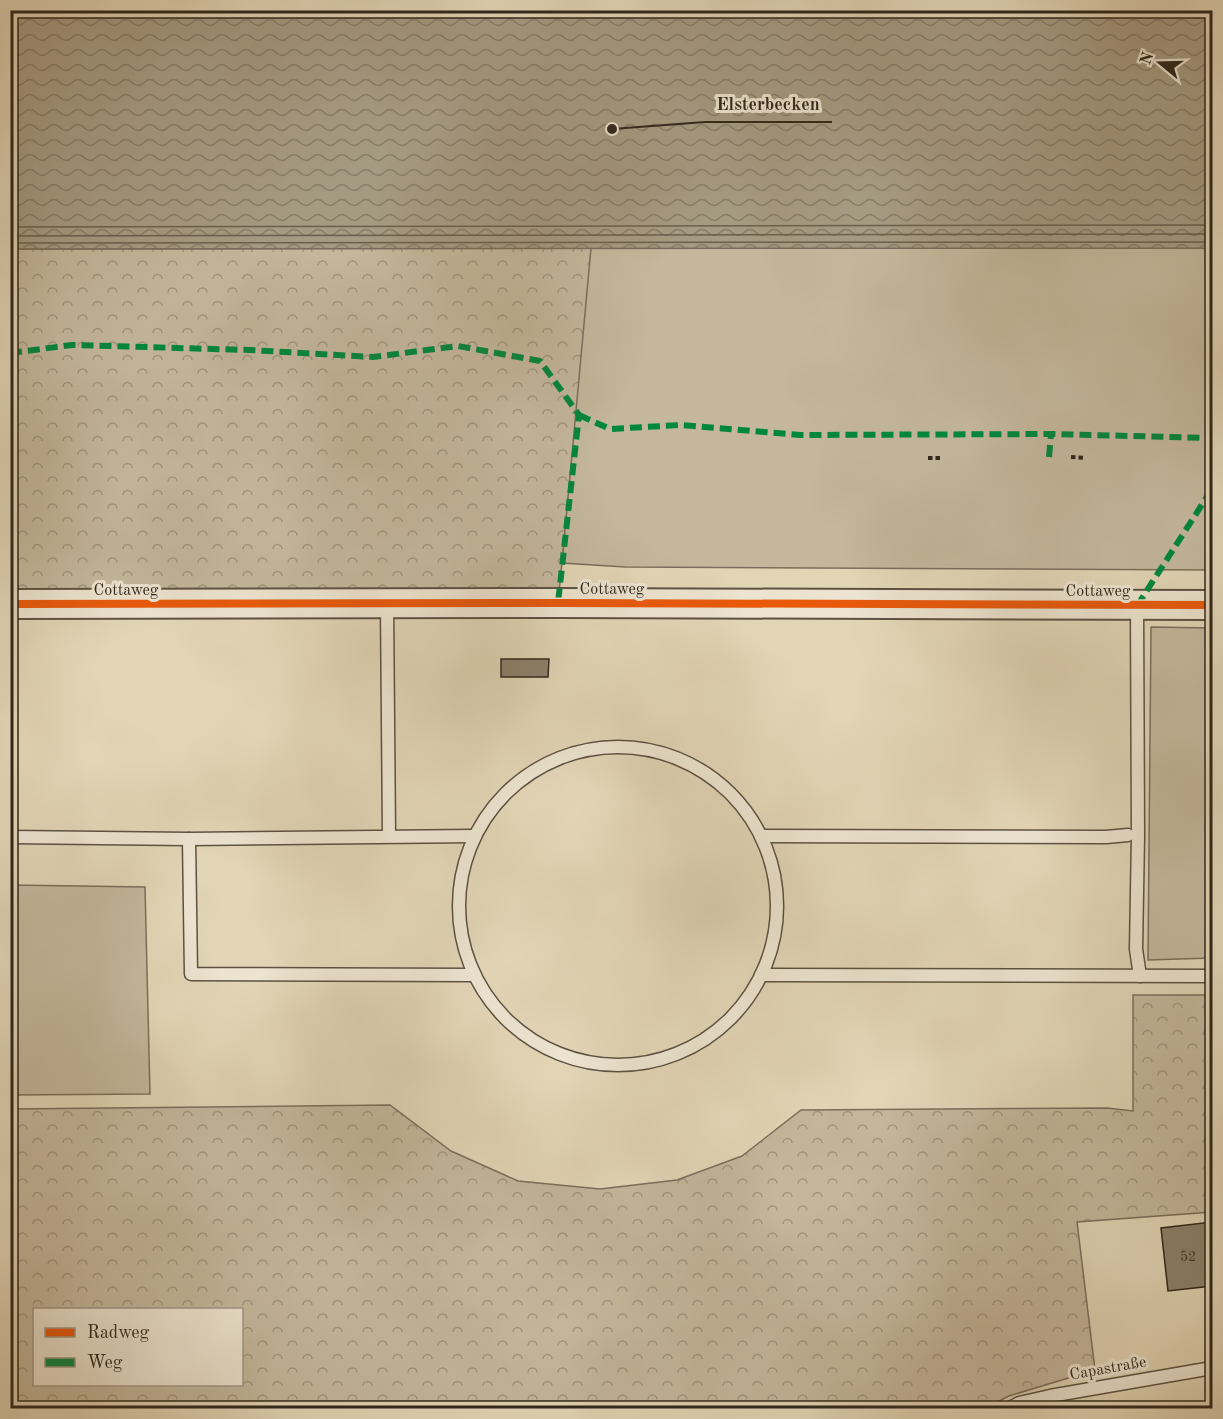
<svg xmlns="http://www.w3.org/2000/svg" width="1223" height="1419" font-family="'Old Standard TT',serif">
	<defs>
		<pattern id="forest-crowns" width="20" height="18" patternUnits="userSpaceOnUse" patternTransform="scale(1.5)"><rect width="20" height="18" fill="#c4b79c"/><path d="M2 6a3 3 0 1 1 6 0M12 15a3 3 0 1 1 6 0" fill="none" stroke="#a0957e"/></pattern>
		<pattern id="water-waves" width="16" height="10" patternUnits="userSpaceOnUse" patternTransform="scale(1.5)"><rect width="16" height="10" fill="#a59a82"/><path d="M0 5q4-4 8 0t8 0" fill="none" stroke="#877e6a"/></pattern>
	</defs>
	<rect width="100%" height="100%" fill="#e2d5b6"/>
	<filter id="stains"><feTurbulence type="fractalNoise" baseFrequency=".00333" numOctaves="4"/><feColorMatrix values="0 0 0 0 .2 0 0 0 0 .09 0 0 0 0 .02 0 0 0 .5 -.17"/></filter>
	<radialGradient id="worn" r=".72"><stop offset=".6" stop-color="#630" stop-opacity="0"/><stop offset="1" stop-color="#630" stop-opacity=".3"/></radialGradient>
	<g fill="url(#forest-crowns)" stroke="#7a6f5c" stroke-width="1.5" fill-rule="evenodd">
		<path d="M 591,248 L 1212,248 L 577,410 L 558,603 L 11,602 L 10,249 Z"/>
		<path d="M 1133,995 L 1212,995 L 1212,1212 L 1077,1222 L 1095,1370 L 1009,1396 L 985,1408 L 11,1408 L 11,1109 L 390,1105 L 451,1151 L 518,1181 L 600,1189 L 677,1180 L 742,1156 L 801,1110 L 1107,1108 L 1133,1111 ZM 34,1310 L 242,1310 L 242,1384 L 34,1384 Z"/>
	</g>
	<g fill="#c4b79c" stroke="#7a6f5c" stroke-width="1.5">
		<path d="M 591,248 L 1212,248 L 1212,570 L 625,567 L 562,563 Z"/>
		<path d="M 1151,627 L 1212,628 L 1212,958 L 1148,960 Z"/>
		<path d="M 11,885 L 145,887 L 150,1094 L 11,1095 Z"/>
	</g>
	<path fill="url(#water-waves)" stroke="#766c59" stroke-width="1.5" d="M 10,11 L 1212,11 L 1212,248 L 11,249 Z"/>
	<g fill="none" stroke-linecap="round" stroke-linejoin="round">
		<g stroke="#6a604f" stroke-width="1.5">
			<path d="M 10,227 L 1212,225"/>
			<path d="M 10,236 L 1212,234"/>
			<path d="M 10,243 L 1212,242"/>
		</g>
	</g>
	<g fill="#8c816c" stroke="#2f271c" stroke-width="1.5">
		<path d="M 501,659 L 549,659 L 548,677 L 501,677 Z"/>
		<path d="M 1212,1222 L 1212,1286 L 1168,1291 L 1161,1228 Z"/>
	</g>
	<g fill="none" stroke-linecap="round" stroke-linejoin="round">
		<defs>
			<g id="service">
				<path d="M 387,605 L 389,836"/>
				<path d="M 1137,606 L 1138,836 L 1136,949 L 1140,976"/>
				<circle cx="618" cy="906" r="159"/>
				<path d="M 761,836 L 1106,837 L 1128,835"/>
				<path d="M 10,837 L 189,839 L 475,836"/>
				<path d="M 189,839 L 191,974 L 474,975"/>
				<path d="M 761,975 L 1212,976"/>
				<path d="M 1010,1408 L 1019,1403 L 1050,1396 L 1212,1368"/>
			</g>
			<path id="tertiary" d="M 10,604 L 558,603 L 1212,605"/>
		</defs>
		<use href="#service" stroke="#5c5242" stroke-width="15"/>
		<use href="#tertiary" stroke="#5c5242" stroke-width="32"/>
		<g stroke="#2f271c" stroke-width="4" stroke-dasharray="4.5 3" stroke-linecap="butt">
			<path d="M 1071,457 L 1085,458"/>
			<path d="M 928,458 L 942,458"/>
		</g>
		<use href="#service" stroke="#ece4d0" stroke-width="12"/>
		<use href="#tertiary" stroke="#ece4d0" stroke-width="28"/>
		<g stroke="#00873e" stroke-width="6" stroke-dasharray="12 6" stroke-linecap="butt">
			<path d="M 10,353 L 72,345 L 250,350 L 373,357 L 458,346 L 540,361 L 579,415 L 558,603"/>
			<path d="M 579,415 L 610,429 L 680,425 L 800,435 L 1051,434 L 1212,438"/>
			<path d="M 1049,457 L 1051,434"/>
			<path d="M 1137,606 L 1212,489"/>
		</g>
		<defs>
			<path id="cycleway" d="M 10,604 L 558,603 L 1212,605"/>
		</defs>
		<use href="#cycleway" stroke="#ece4d0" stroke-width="11"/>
		<use href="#cycleway" stroke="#e8590c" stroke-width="8"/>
	</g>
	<g text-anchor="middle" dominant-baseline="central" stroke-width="6" stroke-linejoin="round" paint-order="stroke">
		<g font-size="14" fill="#463e30">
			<text x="1188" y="1257">52</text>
		</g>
		<g font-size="16" fill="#2f271c" stroke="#ece4d0">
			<text x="612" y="590">Cottaweg</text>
			<text x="126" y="591">Cottaweg</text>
			<text x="1098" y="592">Cottaweg</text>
			<text transform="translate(1108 1369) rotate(-10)">Capastraße</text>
		</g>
	</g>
	<path fill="none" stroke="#2f271c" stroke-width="2" d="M612 129L705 122H832"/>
	<circle fill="#2f271c" stroke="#ece4d0" stroke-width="2" cx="612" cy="129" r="6"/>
	<g font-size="18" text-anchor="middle" font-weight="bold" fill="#2f271c" stroke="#ece4d0" stroke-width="6" stroke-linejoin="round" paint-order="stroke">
		<text x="768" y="110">Elsterbecken</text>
	</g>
	<rect width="1223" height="1419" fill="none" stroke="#e2d5b6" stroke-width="36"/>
	<rect x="12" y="12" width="1199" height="1395" fill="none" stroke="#2f271c" stroke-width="3"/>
	<rect x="18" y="18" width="1187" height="1383" fill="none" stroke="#2f271c" stroke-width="1.5"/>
	<rect x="33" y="1308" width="210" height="78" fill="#ece4d0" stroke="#a09888" stroke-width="1.5"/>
	<rect x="45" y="1328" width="30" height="9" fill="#e8590c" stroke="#a09888" stroke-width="1.5"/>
	<text x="87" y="1338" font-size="18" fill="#2f271c">Radweg</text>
	<rect x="45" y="1358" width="30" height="9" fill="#00873e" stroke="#a09888" stroke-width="1.5"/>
	<text x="87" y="1368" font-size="18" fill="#2f271c">Weg</text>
	<g transform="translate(1160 63) rotate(289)" stroke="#ece4d0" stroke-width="4.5" paint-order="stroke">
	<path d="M0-4.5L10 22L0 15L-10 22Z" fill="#2f271c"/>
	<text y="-9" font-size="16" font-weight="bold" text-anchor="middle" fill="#2f271c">N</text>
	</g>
	<rect width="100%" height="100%" filter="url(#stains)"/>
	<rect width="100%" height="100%" fill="url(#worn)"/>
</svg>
